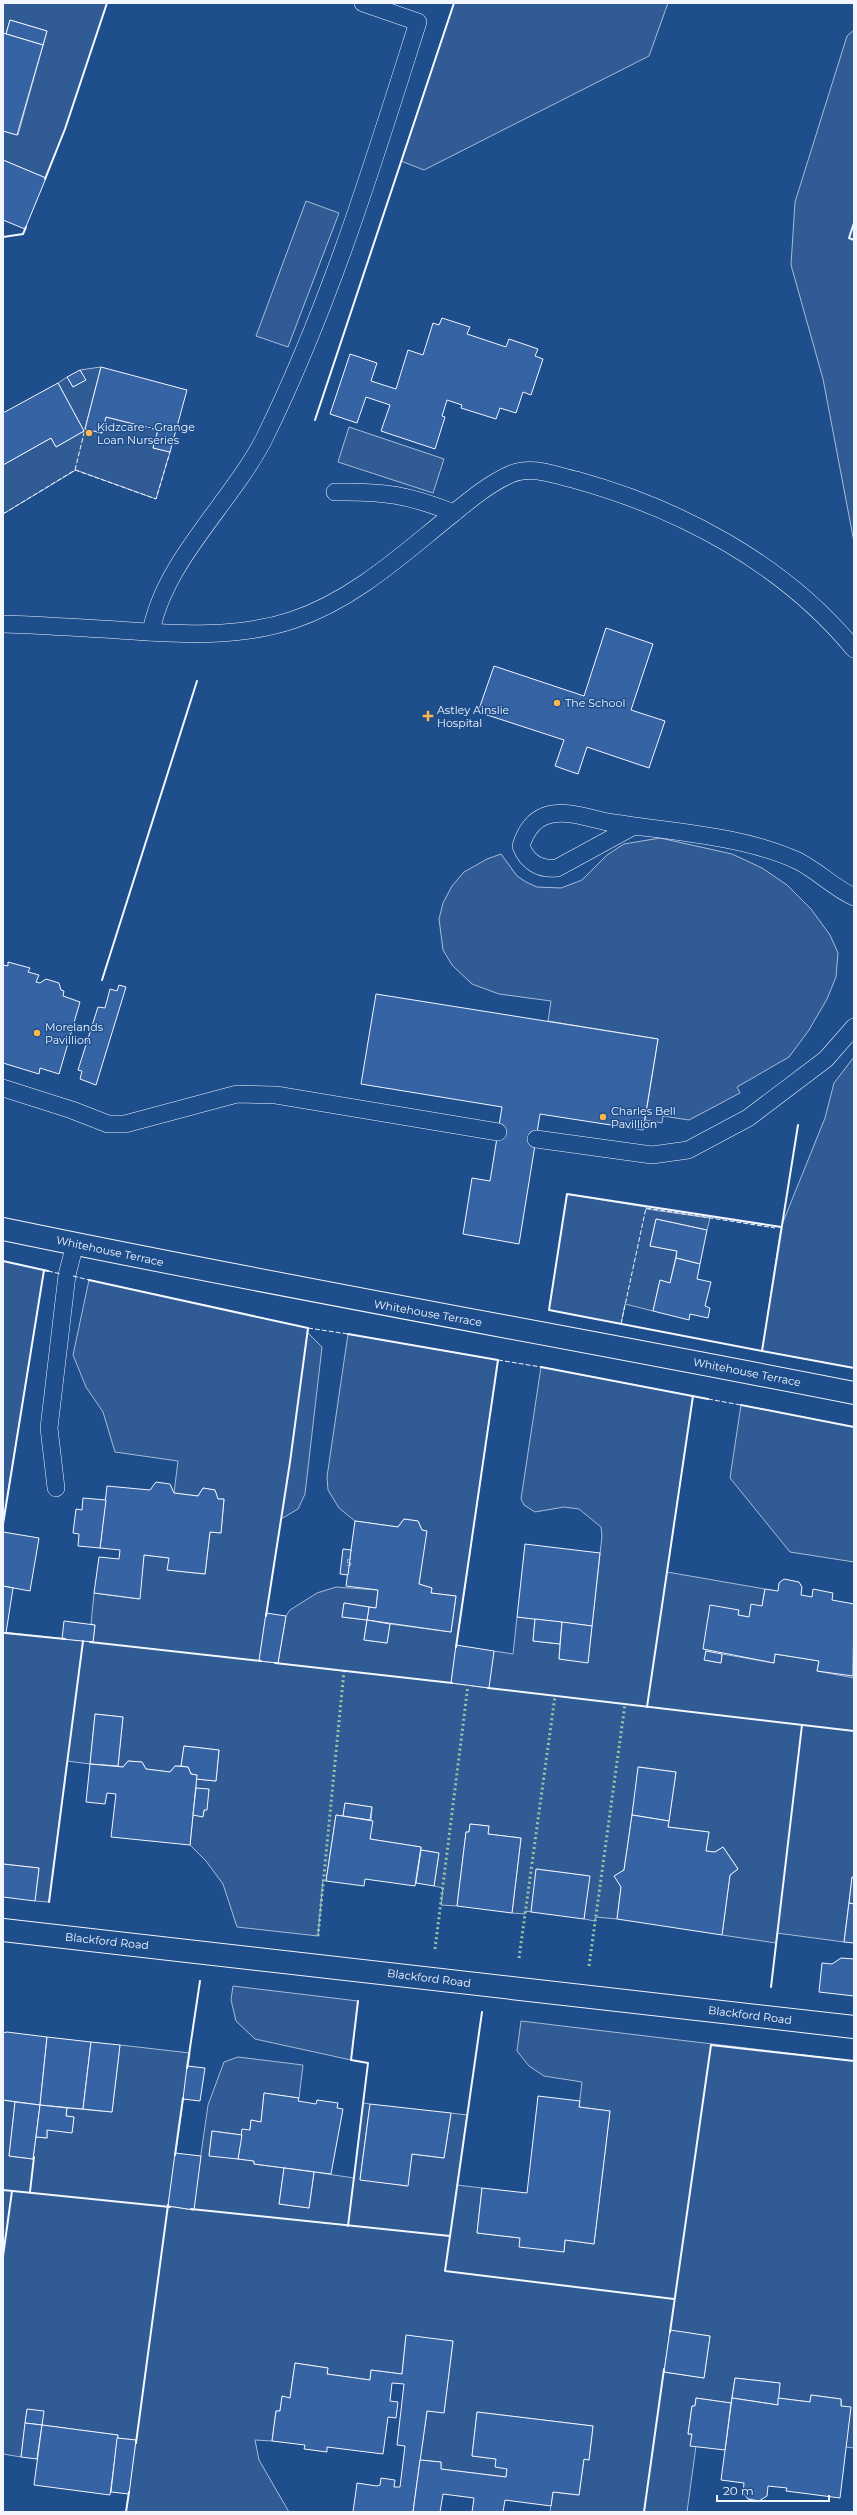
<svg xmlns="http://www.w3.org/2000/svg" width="857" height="2515" font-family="Montserrat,sans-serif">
	<rect width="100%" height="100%" fill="#1f4e8c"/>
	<g fill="#305b95" stroke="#a8bbd7" fill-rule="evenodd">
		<path d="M 3,3 L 107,3 L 65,129 L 46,178 L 3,160 L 3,131 L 18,135 L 47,31 L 10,20 L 6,34 L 3,33 Z"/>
		<path d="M 454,3 L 668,3 L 649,56 L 424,170 L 401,161 Z"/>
		<path d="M 854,30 L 854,542 L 823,379 L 791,265 L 795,202 L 847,36 Z"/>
		<path d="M 306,201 L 339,213 L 288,347 L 256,336 Z"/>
		<path d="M 101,367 L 85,429 L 102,433 L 106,417 L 158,430 L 153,448 L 170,452 L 156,499 L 76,470 L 3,514 L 3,465 L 51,438 L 56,447 L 84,431 L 58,383 L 67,377 L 73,387 L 85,380 L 80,370 Z"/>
		<path d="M 349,427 L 444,459 L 433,493 L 338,462 Z"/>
		<path d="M 660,838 L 732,854 L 762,868 L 787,885 L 811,909 L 830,935 L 838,953 L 836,977 L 827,999 L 809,1030 L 789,1057 L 737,1087 L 740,1093 L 689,1120 L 663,1116 L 662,1123 L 645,1120 L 658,1039 L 548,1021 L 551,1001 L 499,994 L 472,984 L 452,965 L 443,950 L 439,919 L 443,903 L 452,886 L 464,872 L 487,859 L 501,854 L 517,876 L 526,882 L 537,887 L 561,888 L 582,880 L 607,855 L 624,844 Z"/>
		<path d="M 854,1057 L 854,1368 L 762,1351 L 781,1227 L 825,1118 L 834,1083 Z"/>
		<path d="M 567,1194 L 646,1207 L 646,1209 L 710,1218 L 707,1230 L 656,1219 L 650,1246 L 677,1251 L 670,1283 L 660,1280 L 653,1311 L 625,1304 L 621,1324 L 549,1310 Z"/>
		<path d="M 3,1261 L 44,1270 L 3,1524 Z"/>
		<path d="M 89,1280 L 308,1328 L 308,1333 L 322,1347 L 305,1494 L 298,1509 L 281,1519 L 259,1661 L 278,1663 L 286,1616 L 290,1610 L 317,1593 L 336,1587 L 378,1590 L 376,1608 L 344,1603 L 342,1617 L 367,1620 L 364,1640 L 387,1643 L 390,1624 L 451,1632 L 456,1596 L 431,1593 L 432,1588 L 419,1584 L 426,1531 L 422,1530 L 418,1521 L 404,1519 L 398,1527 L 355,1521 L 339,1508 L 328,1490 L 327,1477 L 348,1334 L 498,1360 L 451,1683 L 488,1688 L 494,1651 L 513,1654 L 517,1617 L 535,1619 L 533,1641 L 560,1644 L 559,1659 L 588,1662 L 602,1536 L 601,1527 L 579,1509 L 564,1507 L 535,1512 L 524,1505 L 521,1499 L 541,1367 L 693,1396 L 667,1572 L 765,1589 L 762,1606 L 749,1617 L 738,1615 L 706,1649 L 705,1660 L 721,1663 L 722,1654 L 774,1663 L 775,1654 L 819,1661 L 817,1671 L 854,1678 L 854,1877 L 852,1877 L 844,1942 L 777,1933 L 776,1943 L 722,1935 L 730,1875 L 738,1869 L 723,1847 L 715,1852 L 706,1851 L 709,1832 L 668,1827 L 676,1772 L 639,1767 L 624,1870 L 615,1876 L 621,1887 L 617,1919 L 596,1917 L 595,1921 L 584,1919 L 589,1876 L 537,1869 L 531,1912 L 526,1911 L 525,1914 L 512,1913 L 521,1838 L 488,1834 L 489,1826 L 470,1824 L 469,1832 L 466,1832 L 457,1906 L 441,1905 L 443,1888 L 434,1886 L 439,1853 L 421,1850 L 421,1847 L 370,1839 L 372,1807 L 345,1803 L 343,1816 L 336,1815 L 326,1881 L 323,1880 L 318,1936 L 237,1927 L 223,1884 L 206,1861 L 190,1845 L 193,1815 L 203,1816 L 209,1790 L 196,1788 L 196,1779 L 216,1781 L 219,1750 L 184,1746 L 181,1766 L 175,1766 L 170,1772 L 146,1769 L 142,1762 L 128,1761 L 123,1767 L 118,1766 L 123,1717 L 95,1714 L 90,1764 L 67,1761 L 49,1902 L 35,1901 L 39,1868 L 3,1864 L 3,1632 L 93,1642 L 95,1625 L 91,1624 L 94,1593 L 139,1599 L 144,1555 L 169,1558 L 168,1570 L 205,1574 L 210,1532 L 221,1533 L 224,1499 L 218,1499 L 215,1490 L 203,1488 L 198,1496 L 174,1493 L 178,1461 L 115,1452 L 103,1412 L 86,1387 L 73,1355 Z"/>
		<path d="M 741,1405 L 854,1427 L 854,1562 L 790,1552 L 730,1478 Z"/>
		<path d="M 233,1986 L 358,2001 L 351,2060 L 255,2039 L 236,2021 L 231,2000 Z"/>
		<path d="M 521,2021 L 854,2061 L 854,2448 L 846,2447 L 841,2399 L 811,2395 L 810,2402 L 778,2398 L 780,2383 L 735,2378 L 731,2403 L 696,2398 L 695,2406 L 692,2406 L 688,2434 L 692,2434 L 696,2446 L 687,2512 L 550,2512 L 553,2492 L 579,2495 L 584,2459 L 589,2460 L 593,2426 L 477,2412 L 472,2456 L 496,2459 L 507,2469 L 506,2477 L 441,2469 L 441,2462 L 420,2460 L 427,2411 L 444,2412 L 453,2341 L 406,2336 L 402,2374 L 371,2370 L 370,2380 L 327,2374 L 328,2368 L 295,2363 L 290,2398 L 282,2397 L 280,2411 L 276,2411 L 272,2441 L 255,2440 L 259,2460 L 289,2512 L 126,2512 L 136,2440 L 117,2438 L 118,2435 L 42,2425 L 27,2410 L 21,2457 L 3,2454 L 3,2100 L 15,2102 L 9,2156 L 33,2159 L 36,2137 L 47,2138 L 47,2124 L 72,2132 L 74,2117 L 66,2116 L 67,2108 L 112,2112 L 120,2045 L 190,2053 L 168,2206 L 193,2210 L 208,2105 L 224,2062 L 238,2057 L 303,2065 L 299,2098 L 264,2093 L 261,2122 L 251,2120 L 250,2130 L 242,2135 L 212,2131 L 209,2155 L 254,2161 L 254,2164 L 284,2168 L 279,2204 L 309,2208 L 314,2172 L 354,2178 L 363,2103 L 370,2104 L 360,2179 L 407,2186 L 412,2154 L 444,2158 L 451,2113 L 467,2115 L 457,2185 L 482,2188 L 477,2233 L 520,2238 L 564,2252 L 565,2240 L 594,2244 L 610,2111 L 579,2107 L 582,2082 L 544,2076 L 529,2066 L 517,2051 ZM 670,2331 L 710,2336 L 704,2378 L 664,2372 Z"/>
	</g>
	<g fill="#3563a3" stroke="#f2f6ff">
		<path d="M 10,20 L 47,31 L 43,45 L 6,34 Z"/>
		<path d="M 3,33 L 43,45 L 17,135 L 3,131 Z"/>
		<path d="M 3,160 L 46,178 L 25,229 L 3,220 Z"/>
		<path d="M 442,318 L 470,327 L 467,334 L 506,347 L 509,339 L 538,349 L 535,356 L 543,359 L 531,395 L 523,392 L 516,413 L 500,408 L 496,419 L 461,408 L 462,405 L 447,400 L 442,416 L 445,417 L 435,449 L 381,431 L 390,405 L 366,397 L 357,423 L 330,414 L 350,354 L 377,363 L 371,381 L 396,389 L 408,350 L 423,355 L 433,323 L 439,325 Z"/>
		<path d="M 101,367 L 187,390 L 170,452 L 153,448 L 158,430 L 106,417 L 102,433 L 85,429 Z"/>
		<path d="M 80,370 L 86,380 L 73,387 L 67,377 Z"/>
		<path d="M 58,383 L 84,431 L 56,447 L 51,438 L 3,465 L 3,413 Z"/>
		<path d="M 606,628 L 653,644 L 631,710 L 665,721 L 649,768 L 587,747 L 578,774 L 572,772 L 555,766 L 564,740 L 478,712 L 494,666 L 584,696 Z"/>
		<path d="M 8,962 L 30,968 L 28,972 L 39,975 L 36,982 L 40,983 L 46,979 L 59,983 L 61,990 L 64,991 L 63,996 L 80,1002 L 59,1074 L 40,1068 L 39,1074 L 3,1063 L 3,965 L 8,966 Z"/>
		<path d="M 119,985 L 126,987 L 96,1085 L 80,1079 L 82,1071 L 78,1070 L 98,1007 L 105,1008 L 110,989 L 117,991 Z"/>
		<path d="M 376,994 L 658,1039 L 643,1130 L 540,1114 L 519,1244 L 463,1234 L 472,1178 L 490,1181 L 502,1107 L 361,1084 Z"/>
		<path d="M 656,1219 L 707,1230 L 700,1264 L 676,1258 L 677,1251 L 650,1246 Z"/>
		<path d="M 676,1258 L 700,1264 L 697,1279 L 711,1282 L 705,1306 L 710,1308 L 708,1318 L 690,1314 L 689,1320 L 653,1311 L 660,1280 L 670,1283 Z"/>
		<path d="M 156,1482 L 170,1484 L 174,1493 L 198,1496 L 203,1488 L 215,1490 L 218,1499 L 224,1499 L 221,1533 L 210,1532 L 205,1574 L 167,1570 L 169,1558 L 144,1555 L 140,1599 L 94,1593 L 99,1557 L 119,1559 L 120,1550 L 100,1548 L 107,1486 L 150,1490 Z"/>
		<path d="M 83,1498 L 106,1500 L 100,1548 L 78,1546 L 79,1534 L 73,1533 L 76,1509 L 82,1510 Z"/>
		<path d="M 404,1519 L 418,1521 L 422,1530 L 427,1531 L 419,1584 L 432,1588 L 431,1593 L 456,1596 L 451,1632 L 367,1620 L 369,1607 L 376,1608 L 378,1590 L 346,1586 L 355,1521 L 398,1527 Z"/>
		<path d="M 3,1532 L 39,1538 L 30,1591 L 3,1586 Z"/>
		<path d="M 525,1544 L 600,1553 L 592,1626 L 517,1617 Z"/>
		<path d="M 343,1549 L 351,1550 L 348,1575 L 340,1574 Z"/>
		<path d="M 784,1579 L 799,1582 L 802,1587 L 801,1595 L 812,1597 L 813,1589 L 833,1593 L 832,1600 L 854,1604 L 853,1676 L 817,1671 L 819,1661 L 775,1654 L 774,1663 L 703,1649 L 710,1605 L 739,1610 L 738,1615 L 749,1617 L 751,1604 L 762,1606 L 765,1589 L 778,1591 L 779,1583 Z"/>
		<path d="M 3,1586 L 13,1588 L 6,1633 L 3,1632 Z"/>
		<path d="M 344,1603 L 369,1607 L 367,1620 L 342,1617 Z"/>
		<path d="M 266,1613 L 286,1616 L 278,1663 L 259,1661 Z"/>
		<path d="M 535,1619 L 562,1622 L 560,1644 L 533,1641 Z"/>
		<path d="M 367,1620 L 390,1624 L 387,1643 L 364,1640 Z"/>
		<path d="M 64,1621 L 95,1625 L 93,1642 L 62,1639 Z"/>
		<path d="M 562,1622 L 592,1626 L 588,1663 L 559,1659 Z"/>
		<path d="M 456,1645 L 494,1651 L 489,1688 L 451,1683 Z"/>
		<path d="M 706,1651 L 722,1654 L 721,1663 L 704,1660 Z"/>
		<path d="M 95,1714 L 123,1717 L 118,1766 L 90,1764 Z"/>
		<path d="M 184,1746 L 219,1750 L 216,1781 L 196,1779 L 197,1775 L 191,1774 L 188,1767 L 181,1766 Z"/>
		<path d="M 128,1761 L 142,1762 L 146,1769 L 170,1772 L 175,1766 L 188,1767 L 191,1774 L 197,1775 L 190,1845 L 111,1837 L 116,1794 L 107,1793 L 105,1804 L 86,1802 L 90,1764 L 123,1767 Z"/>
		<path d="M 638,1767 L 676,1772 L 669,1821 L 632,1815 Z"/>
		<path d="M 196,1788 L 209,1789 L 207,1810 L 204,1810 L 203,1817 L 193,1815 Z"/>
		<path d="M 345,1803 L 372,1807 L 370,1820 L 343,1816 Z"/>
		<path d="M 336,1815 L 373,1821 L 370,1839 L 421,1847 L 415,1886 L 365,1879 L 364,1886 L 326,1881 Z"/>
		<path d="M 632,1815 L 669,1821 L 668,1827 L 709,1832 L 706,1851 L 715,1852 L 723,1847 L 738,1869 L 730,1875 L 722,1935 L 617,1919 L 621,1887 L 614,1876 L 624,1870 Z"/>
		<path d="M 470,1824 L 489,1826 L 488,1834 L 521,1838 L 512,1913 L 457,1906 L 466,1832 L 469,1832 Z"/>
		<path d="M 421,1850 L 439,1853 L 434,1886 L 416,1883 Z"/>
		<path d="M 3,1864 L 39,1868 L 35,1901 L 3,1897 Z"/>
		<path d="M 536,1869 L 590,1876 L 584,1919 L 531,1912 Z"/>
		<path d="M 852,1877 L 854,1877 L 854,1904 L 849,1903 Z"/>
		<path d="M 849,1903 L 854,1904 L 854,1943 L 844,1942 Z"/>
		<path d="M 841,1958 L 854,1959 L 854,1996 L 819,1992 L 822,1963 L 832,1964 Z"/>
		<path d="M 7,2032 L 47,2037 L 40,2105 L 3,2100 L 3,2033 Z"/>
		<path d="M 47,2037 L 91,2042 L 83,2109 L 40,2105 Z"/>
		<path d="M 91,2042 L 120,2045 L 112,2112 L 83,2109 Z"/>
		<path d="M 187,2066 L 205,2068 L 200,2101 L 183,2099 Z"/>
		<path d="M 264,2093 L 299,2098 L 298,2101 L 316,2104 L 317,2100 L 338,2103 L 337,2108 L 343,2109 L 331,2174 L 254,2164 L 254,2161 L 238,2159 L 242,2129 L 250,2130 L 251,2120 L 261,2122 Z"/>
		<path d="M 538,2096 L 580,2101 L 579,2107 L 610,2111 L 594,2244 L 565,2240 L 564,2252 L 519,2247 L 520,2238 L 477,2233 L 482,2188 L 527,2193 Z"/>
		<path d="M 15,2102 L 40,2105 L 33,2159 L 9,2156 Z"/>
		<path d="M 370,2104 L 451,2113 L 444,2158 L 412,2154 L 408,2186 L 360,2180 Z"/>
		<path d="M 40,2105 L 67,2108 L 66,2116 L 74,2117 L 72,2133 L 47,2130 L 47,2138 L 36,2137 Z"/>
		<path d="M 212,2131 L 242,2135 L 238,2159 L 209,2156 Z"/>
		<path d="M 175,2153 L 201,2156 L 194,2210 L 168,2206 Z"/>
		<path d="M 284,2168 L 314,2172 L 309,2208 L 279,2204 Z"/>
		<path d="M 670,2330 L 710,2336 L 704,2378 L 664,2372 Z"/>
		<path d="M 406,2335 L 453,2341 L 444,2413 L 427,2411 L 413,2512 L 353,2512 L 357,2483 L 377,2486 L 380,2485 L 381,2478 L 395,2480 L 394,2487 L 400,2487 L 405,2446 L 397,2445 L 404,2384 L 392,2383 L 390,2401 L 398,2402 L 396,2418 L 388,2417 L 383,2454 L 327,2447 L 327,2452 L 304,2449 L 305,2445 L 272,2441 L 276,2411 L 280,2411 L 282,2396 L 290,2398 L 295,2363 L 328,2368 L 327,2374 L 370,2380 L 371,2370 L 402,2374 Z"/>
		<path d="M 735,2378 L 780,2383 L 778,2405 L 732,2398 Z"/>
		<path d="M 811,2395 L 841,2399 L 841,2406 L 851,2407 L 840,2498 L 786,2491 L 787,2488 L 768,2486 L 767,2496 L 759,2501 L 748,2499 L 743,2493 L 744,2483 L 721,2480 L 732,2398 L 778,2405 L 778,2398 L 810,2402 Z"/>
		<path d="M 696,2398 L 731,2403 L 725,2450 L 690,2446 L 692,2434 L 688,2434 L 692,2406 L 695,2406 Z"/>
		<path d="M 27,2409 L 44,2411 L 42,2425 L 25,2423 Z"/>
		<path d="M 477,2412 L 593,2426 L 589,2460 L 584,2459 L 579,2495 L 553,2492 L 551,2506 L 505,2500 L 503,2512 L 472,2512 L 474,2498 L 443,2494 L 440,2512 L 413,2512 L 420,2460 L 441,2462 L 441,2469 L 506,2477 L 507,2469 L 495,2467 L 496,2459 L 472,2456 Z"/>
		<path d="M 25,2423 L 42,2425 L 37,2459 L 21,2457 Z"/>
		<path d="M 42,2425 L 118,2435 L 110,2495 L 34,2485 Z"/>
		<path d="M 117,2438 L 136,2440 L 129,2494 L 111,2492 Z"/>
	</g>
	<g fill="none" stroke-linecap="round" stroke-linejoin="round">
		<defs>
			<g id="lane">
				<path d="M 335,492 C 384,491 409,495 454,513"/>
				<path d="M 3,624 C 41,625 80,628 118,630 C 177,634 236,639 293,620 C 352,600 397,559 444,521 C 465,504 486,485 511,474 C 532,465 554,475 576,480 C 681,509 784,564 854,649"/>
				<path d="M 151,632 C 164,561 231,503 264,439 C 330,305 373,164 418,22 L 363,3"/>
				<path d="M 634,826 L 557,868 C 540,870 527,862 521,846 C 525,833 532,821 545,816 C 567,808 592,820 614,823 C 672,832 745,836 798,861 C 818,871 834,888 854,897"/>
				<path d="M 3,1088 L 72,1110 L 108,1124 L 125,1124 L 237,1094 L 276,1095 L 498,1132"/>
				<path d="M 536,1139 L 652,1155 L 688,1150 L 748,1118 L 826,1059 L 854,1027"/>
				<path d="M 56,1488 L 49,1428 L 67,1275 L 75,1244"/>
			</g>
			<g id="street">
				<path d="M 3,1229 C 286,1288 570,1337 854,1393"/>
				<path d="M 3,1930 L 854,2027"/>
			</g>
		</defs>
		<use href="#lane" stroke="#f2f6ff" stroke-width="18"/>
		<use href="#street" stroke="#f2f6ff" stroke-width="24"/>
		<use href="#lane" stroke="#1f4e8c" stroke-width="17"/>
		<use href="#street" stroke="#1f4e8c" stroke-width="22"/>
		<g stroke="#97c8a6" stroke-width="3" stroke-dasharray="2 3" stroke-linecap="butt">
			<path d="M 318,1936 L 344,1671"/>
			<path d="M 435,1949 L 468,1685"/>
			<path d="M 519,1958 L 555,1696"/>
			<path d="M 589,1966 L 625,1704"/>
		</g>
		<g stroke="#f2f6ff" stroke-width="1" stroke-dasharray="5 2" stroke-linecap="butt">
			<path d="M 75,470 L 85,429"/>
			<path d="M 3,514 L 75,470 L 156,499 L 170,452"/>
			<path d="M 48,1271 L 61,1274"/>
			<path d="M 73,1276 L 89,1280"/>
			<path d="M 621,1324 L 646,1208 L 775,1228"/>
			<path d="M 308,1328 L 348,1334"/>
			<path d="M 498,1360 L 541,1367"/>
			<path d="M 708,1399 L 741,1405"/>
		</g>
		<g stroke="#f2f6ff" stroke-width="2">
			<path d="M 45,179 L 65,129 L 107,3"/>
			<path d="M 854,223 L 849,238 L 854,240"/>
			<path d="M 3,237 L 23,234 L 26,227"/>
			<path d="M 315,420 L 454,3"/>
			<path d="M 102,980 L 197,681"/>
			<path d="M 781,1227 L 567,1194 L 549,1310 L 762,1351 L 798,1125"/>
			<path d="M 3,1261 L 48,1271"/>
			<path d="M 89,1280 L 308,1328 L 290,1462 L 266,1616"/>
			<path d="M 348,1334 L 498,1360 L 456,1647"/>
			<path d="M 762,1351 L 854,1368"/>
			<path d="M 541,1367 L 708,1399"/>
			<path d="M 741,1405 L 854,1427"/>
			<path d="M 3,1524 L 44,1270"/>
			<path d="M 5,1633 L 65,1639"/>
			<path d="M 90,1642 L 261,1661"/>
			<path d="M 275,1663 L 452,1683"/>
			<path d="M 488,1688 L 854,1731"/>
			<path d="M 647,1707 L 693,1396"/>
			<path d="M 49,1902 L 83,1641"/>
			<path d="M 771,1987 L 802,1725"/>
			<path d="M 482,2012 L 445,2271 L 674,2299"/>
			<path d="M 187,2068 L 200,1981"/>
			<path d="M 175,2155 L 183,2098"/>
			<path d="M 3,2190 L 170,2207"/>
			<path d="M 30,2192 L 34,2157"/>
			<path d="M 191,2209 L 450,2236"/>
			<path d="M 348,2226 L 368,2063 L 351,2060 L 358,2001"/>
			<path d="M 3,2256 L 12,2191"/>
			<path d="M 670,2332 L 711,2045 L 854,2061"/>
			<path d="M 136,2443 L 168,2205"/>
			<path d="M 126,2512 L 129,2492"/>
			<path d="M 644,2512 L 664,2369"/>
		</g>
	</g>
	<g fill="#ffb74d" stroke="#1f4e8c" stroke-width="1.5">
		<circle cx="89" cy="433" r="4"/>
		<circle cx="557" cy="703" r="4"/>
		<path d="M426 710h4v4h4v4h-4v4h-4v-4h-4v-4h4z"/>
		<circle cx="37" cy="1033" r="4"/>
		<circle cx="603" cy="1117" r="4"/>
	</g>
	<g text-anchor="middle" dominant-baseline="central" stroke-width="3" stroke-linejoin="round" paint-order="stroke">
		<g font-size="9" fill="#c3d1e8">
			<text x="349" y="1562">5</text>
		</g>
		<g font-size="11" fill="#f2f6ff" stroke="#1f4e8c" text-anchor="start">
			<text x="97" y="427">Kidzcare - Grange<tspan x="97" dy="13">Loan Nurseries</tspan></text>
			<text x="565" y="703">The School</text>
			<text x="437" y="710">Astley Ainslie<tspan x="437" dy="13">Hospital</tspan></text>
			<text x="45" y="1027">Morelands<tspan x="45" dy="13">Pavillion</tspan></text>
			<text x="611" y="1111">Charles Bell<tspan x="611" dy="13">Pavillion</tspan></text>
		</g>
		<g font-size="11" fill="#f2f6ff" stroke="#1f4e8c">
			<text transform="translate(110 1251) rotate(12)">Whitehouse Terrace</text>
			<text transform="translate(428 1313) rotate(10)">Whitehouse Terrace</text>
			<text transform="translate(747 1372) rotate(11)">Whitehouse Terrace</text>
			<text transform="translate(107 1941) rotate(6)">Blackford Road</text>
			<text transform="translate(429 1978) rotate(7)">Blackford Road</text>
			<text transform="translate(750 2015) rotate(7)">Blackford Road</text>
		</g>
	</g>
	<rect width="857" height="2515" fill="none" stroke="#f2f6ff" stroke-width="8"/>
	<path d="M717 2495v6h112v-6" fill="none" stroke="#f2f6ff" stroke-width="2"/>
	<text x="723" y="2495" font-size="12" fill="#f2f6ff" stroke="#1f4e8c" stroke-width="3" paint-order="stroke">20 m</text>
</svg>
